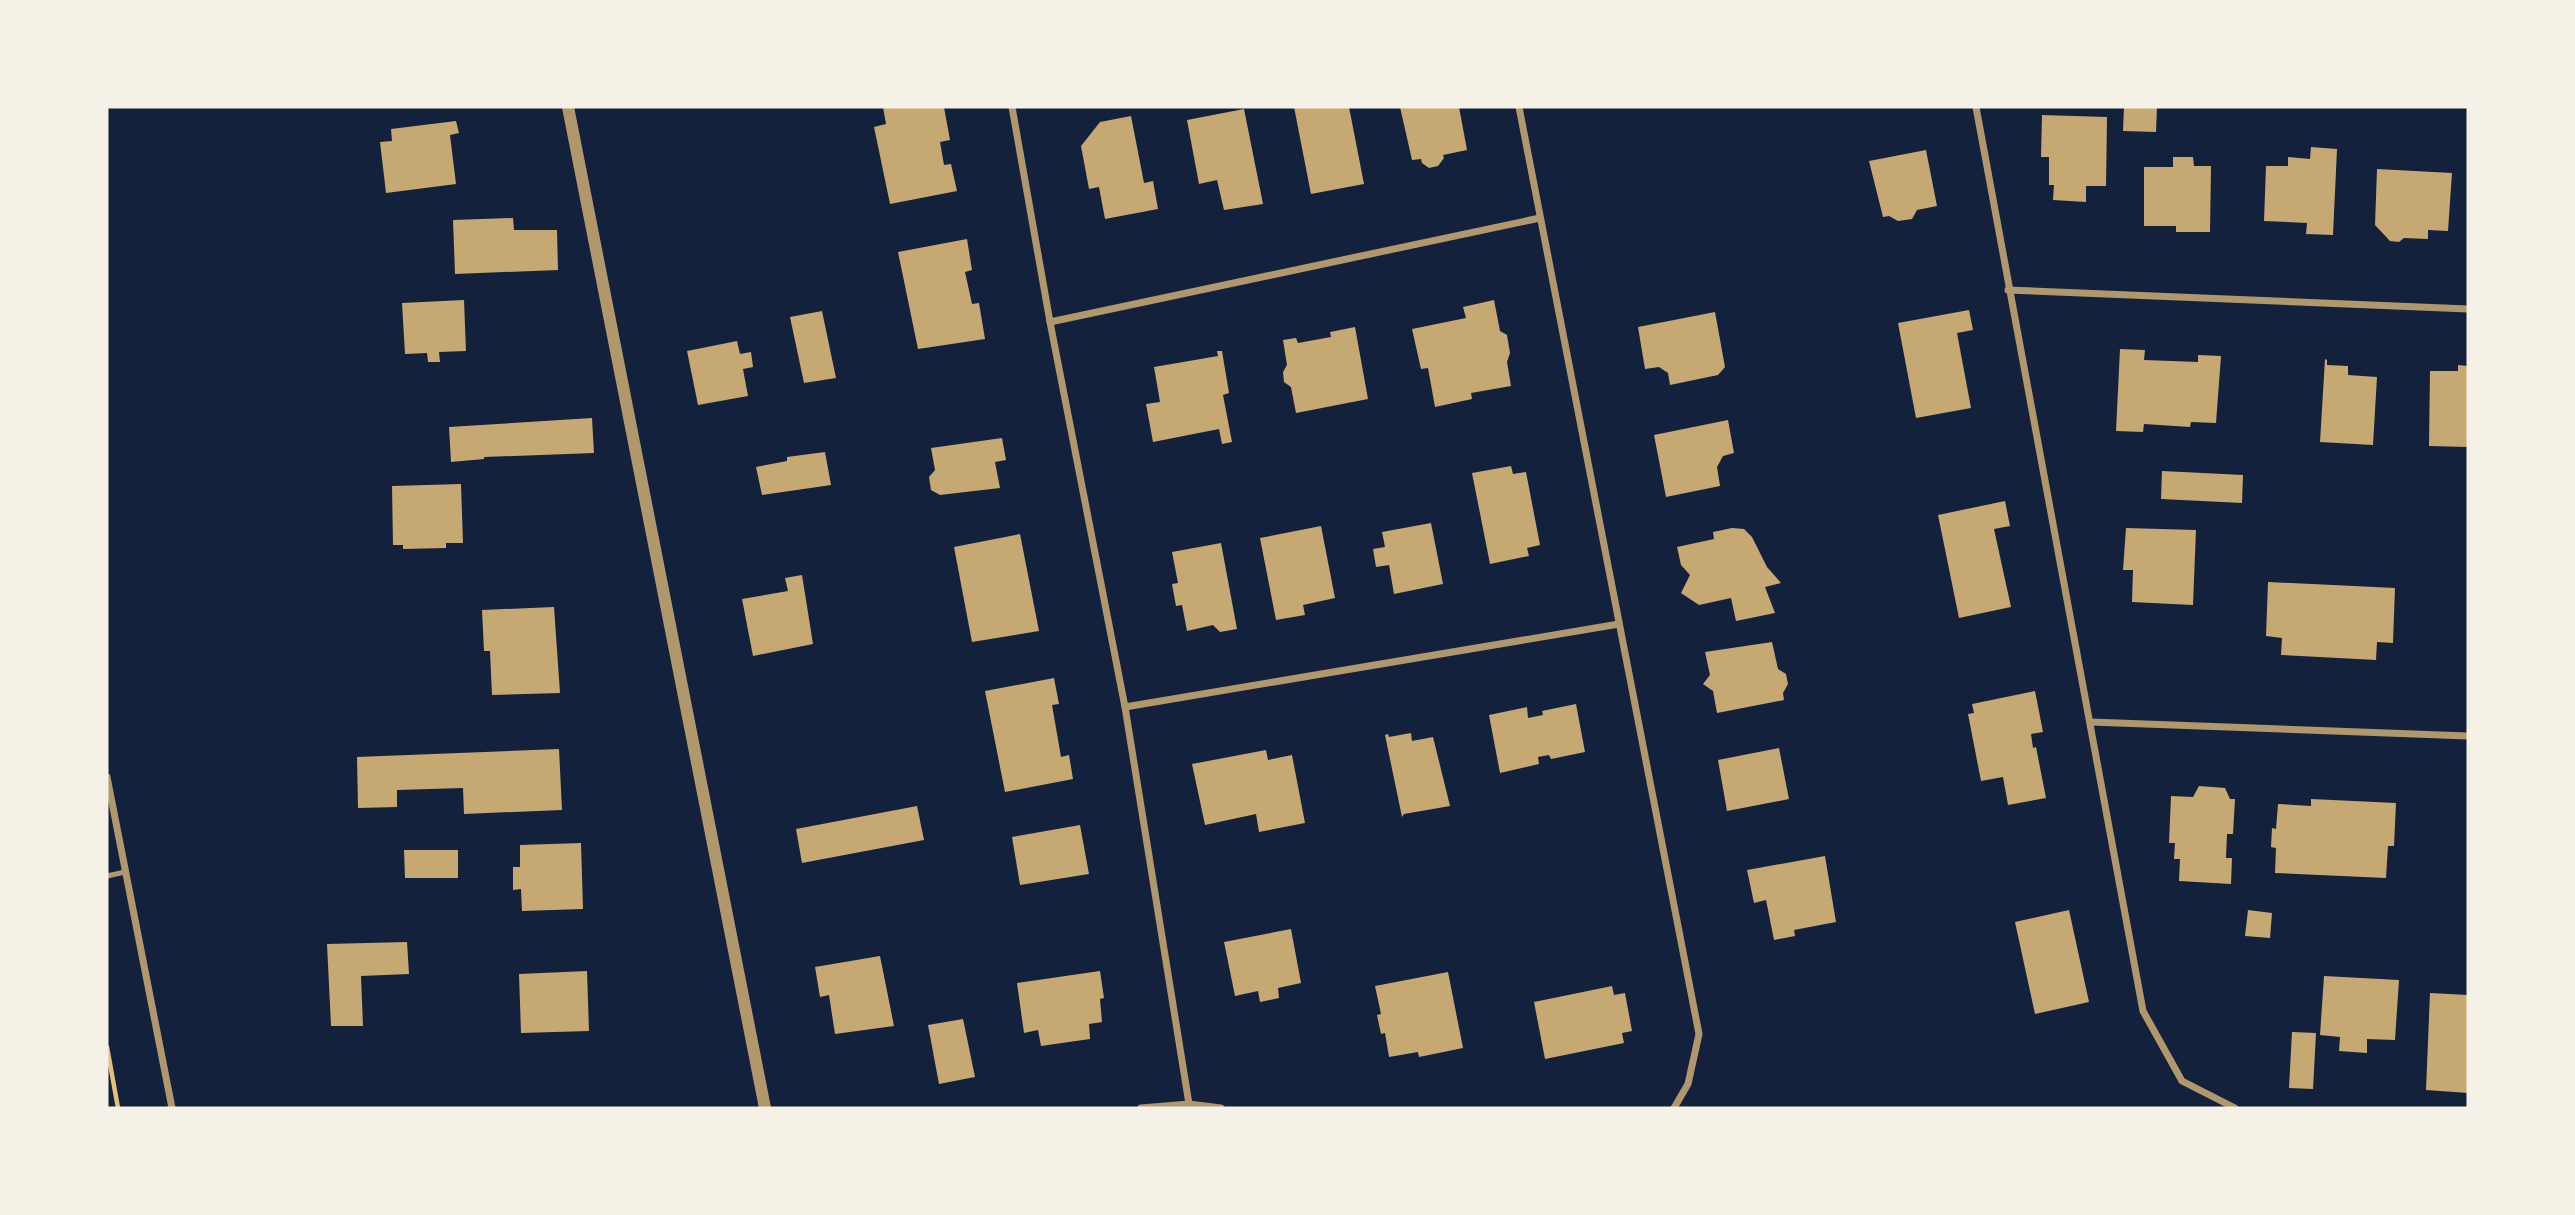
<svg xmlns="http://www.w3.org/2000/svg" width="2575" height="1215" font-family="'Fira Sans Condensed',sans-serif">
	<rect width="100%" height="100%" fill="#14213d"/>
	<g fill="#c6a872">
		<path d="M 883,107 L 944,107 L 950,140 L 940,142 L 944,165 L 951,164 L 957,191 L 890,204 L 874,127 L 886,124 Z"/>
		<path d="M 1294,107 L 1349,107 L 1364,184 L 1311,194 Z"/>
		<path d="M 1400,107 L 1459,107 L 1467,150 L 1443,155 L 1444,158 L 1438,166 L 1429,168 L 1422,163 L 1421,159 L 1412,160 Z"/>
		<path d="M 2124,107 L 2157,107 L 2156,132 L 2123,131 Z"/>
		<path d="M 1244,109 L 1263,204 L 1224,210 L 1217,180 L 1199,184 L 1187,120 Z"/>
		<path d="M 2042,115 L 2107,117 L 2106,186 L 2086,186 L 2086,202 L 2053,200 L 2054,185 L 2049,185 L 2049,157 L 2041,157 Z"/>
		<path d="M 1131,116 L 1144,183 L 1153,181 L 1158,209 L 1105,219 L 1099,187 L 1089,189 L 1081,146 L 1100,122 Z"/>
		<path d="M 456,121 L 459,133 L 450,135 L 456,184 L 386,193 L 380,142 L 392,141 L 391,129 Z"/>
		<path d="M 2311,147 L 2337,149 L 2333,235 L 2306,234 L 2307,223 L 2264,221 L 2266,166 L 2288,166 L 2288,157 L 2310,159 Z"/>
		<path d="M 1926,150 L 1937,206 L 1917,210 L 1912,219 L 1898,221 L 1889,216 L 1883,217 L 1869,161 Z"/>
		<path d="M 2173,157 L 2193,157 L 2194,166 L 2211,166 L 2210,232 L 2176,232 L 2176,226 L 2144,226 L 2144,167 L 2173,167 Z"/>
		<path d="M 2377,169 L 2452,173 L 2448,231 L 2428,230 L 2428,239 L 2404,238 L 2399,242 L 2390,241 L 2375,225 Z"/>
		<path d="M 513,218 L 514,230 L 557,230 L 558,270 L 455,274 L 453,220 Z"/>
		<path d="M 967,239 L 972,270 L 965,272 L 972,304 L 979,303 L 985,339 L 918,349 L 898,252 Z"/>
		<path d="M 464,300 L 466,351 L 439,352 L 440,362 L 428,362 L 427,353 L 405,354 L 402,303 Z"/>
		<path d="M 1494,300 L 1500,331 L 1507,335 L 1510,353 L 1507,362 L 1511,386 L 1471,393 L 1472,399 L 1435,407 L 1428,368 L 1421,369 L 1412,329 L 1466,318 L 1463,307 Z"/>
		<path d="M 1969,310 L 1973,330 L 1957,333 L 1971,408 L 1916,418 L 1898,323 Z"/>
		<path d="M 822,311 L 836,378 L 804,383 L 790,317 Z"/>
		<path d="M 1715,312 L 1725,367 L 1718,375 L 1670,385 L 1668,373 L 1659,367 L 1645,369 L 1638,327 Z"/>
		<path d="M 1355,327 L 1368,399 L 1296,413 L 1291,387 L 1284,382 L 1283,372 L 1287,365 L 1283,340 L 1296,338 L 1298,343 L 1331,337 L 1330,332 Z"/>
		<path d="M 737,341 L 740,354 L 751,352 L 753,367 L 743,369 L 748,396 L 698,405 L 687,351 Z"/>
		<path d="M 2120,349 L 2145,350 L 2144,360 L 2198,362 L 2198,355 L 2221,356 L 2216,423 L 2191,422 L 2190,427 L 2144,424 L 2143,432 L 2116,431 Z"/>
		<path d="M 1217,351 L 1222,351 L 1229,393 L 1223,395 L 1232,442 L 1222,444 L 1219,429 L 1153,442 L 1146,404 L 1160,402 L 1154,367 L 1218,356 Z"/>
		<path d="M 2325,359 L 2327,360 L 2327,365 L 2348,366 L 2348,375 L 2377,377 L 2373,445 L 2320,442 Z"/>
		<path d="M 2458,365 L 2468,366 L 2468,447 L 2429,446 L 2430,371 L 2458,371 Z"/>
		<path d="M 592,418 L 594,453 L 484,457 L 484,459 L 451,462 L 449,427 Z"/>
		<path d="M 1728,420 L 1734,453 L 1723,456 L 1717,467 L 1720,486 L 1666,497 L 1654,435 Z"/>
		<path d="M 1002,438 L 1006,460 L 995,462 L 1000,488 L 940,495 L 931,490 L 929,477 L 935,470 L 931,448 Z"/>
		<path d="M 825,452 L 831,485 L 762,495 L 756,467 L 787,461 L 787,457 Z"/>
		<path d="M 1511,466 L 1513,474 L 1526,472 L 1540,545 L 1527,548 L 1529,556 L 1490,564 L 1472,473 Z"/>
		<path d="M 2162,471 L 2243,475 L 2242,503 L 2161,499 Z"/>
		<path d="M 461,484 L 463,543 L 446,543 L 446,548 L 403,549 L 403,545 L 393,545 L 392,486 Z"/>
		<path d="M 2005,501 L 2010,526 L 1994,529 L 2011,607 L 1959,618 L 1938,515 Z"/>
		<path d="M 1431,523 L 1443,584 L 1394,594 L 1389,565 L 1376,567 L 1373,549 L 1385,547 L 1382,532 Z"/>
		<path d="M 1321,526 L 1335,598 L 1303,605 L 1305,615 L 1276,620 L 1260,538 Z"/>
		<path d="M 1732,528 L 1744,529 L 1752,537 L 1767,567 L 1781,583 L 1765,587 L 1775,613 L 1736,621 L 1731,598 L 1699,605 L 1681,593 L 1690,575 L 1681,565 L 1677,547 L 1714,539 L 1713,532 Z"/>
		<path d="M 2126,528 L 2196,530 L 2193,605 L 2132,602 L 2133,570 L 2123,570 Z"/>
		<path d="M 1020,534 L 1039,631 L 972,642 L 954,547 Z"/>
		<path d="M 1221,543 L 1237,629 L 1220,632 L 1213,625 L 1187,631 L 1182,605 L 1176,606 L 1172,584 L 1178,583 L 1172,552 Z"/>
		<path d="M 802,575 L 813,644 L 753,656 L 742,599 L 788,591 L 785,578 Z"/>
		<path d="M 2268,582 L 2395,588 L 2393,643 L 2377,642 L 2376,660 L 2281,655 L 2282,638 L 2266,636 Z"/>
		<path d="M 554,607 L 560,693 L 492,695 L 490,651 L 484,651 L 482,610 Z"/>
		<path d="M 1772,642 L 1778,669 L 1786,674 L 1788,684 L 1783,693 L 1784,700 L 1717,713 L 1713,691 L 1703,684 L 1710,675 L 1705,652 Z"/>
		<path d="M 1054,678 L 1059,704 L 1052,705 L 1061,757 L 1069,755 L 1073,779 L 1005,792 L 985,691 Z"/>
		<path d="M 2035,691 L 2043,732 L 2031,734 L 2033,748 L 2036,747 L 2046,798 L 2008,805 L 2003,777 L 1981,781 L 1968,714 L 1974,713 L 1972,704 Z"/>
		<path d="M 1576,704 L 1585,752 L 1551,759 L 1549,755 L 1538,757 L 1539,764 L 1500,773 L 1489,715 L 1527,707 L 1528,718 L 1543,715 L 1542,711 Z"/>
		<path d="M 1411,733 L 1412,741 L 1433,737 L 1450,806 L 1404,814 L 1402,817 L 1385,735 L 1388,734 L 1389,737 Z"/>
		<path d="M 1779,748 L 1789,799 L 1727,811 L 1718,760 Z"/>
		<path d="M 559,749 L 562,810 L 464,814 L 463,788 L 397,790 L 397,807 L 358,808 L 357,757 Z"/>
		<path d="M 1266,750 L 1268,760 L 1292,755 L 1305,823 L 1259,832 L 1256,814 L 1205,825 L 1192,764 Z"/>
		<path d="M 2199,786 L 2225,788 L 2230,799 L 2235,799 L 2233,834 L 2227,834 L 2226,858 L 2232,858 L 2231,884 L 2179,881 L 2180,859 L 2174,859 L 2175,843 L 2169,843 L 2171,796 L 2193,797 Z"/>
		<path d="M 2311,799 L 2396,803 L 2394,846 L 2388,846 L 2386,878 L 2275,873 L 2276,848 L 2271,847 L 2272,828 L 2276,829 L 2278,804 L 2311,806 Z"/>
		<path d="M 917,806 L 924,840 L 802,863 L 796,829 Z"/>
		<path d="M 1080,825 L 1089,874 L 1020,885 L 1012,837 Z"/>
		<path d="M 581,843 L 583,909 L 522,911 L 521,889 L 513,890 L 513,867 L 520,867 L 520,845 Z"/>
		<path d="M 404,850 L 458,850 L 458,878 L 405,878 Z"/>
		<path d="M 1825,856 L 1836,922 L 1794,930 L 1795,936 L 1774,940 L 1766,900 L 1754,903 L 1747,870 Z"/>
		<path d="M 2069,910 L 2089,1002 L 2035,1014 L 2015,922 Z"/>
		<path d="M 2248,910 L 2272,913 L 2270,938 L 2245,936 Z"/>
		<path d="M 1291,929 L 1301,983 L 1278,988 L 1279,998 L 1260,1002 L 1258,991 L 1235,996 L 1224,942 Z"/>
		<path d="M 407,942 L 409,974 L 361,976 L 363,1026 L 331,1026 L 327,944 Z"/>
		<path d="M 880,956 L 894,1026 L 835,1034 L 829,995 L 820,997 L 815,967 Z"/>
		<path d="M 587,971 L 589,1031 L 521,1033 L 519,974 Z"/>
		<path d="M 1100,971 L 1104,998 L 1100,999 L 1102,1022 L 1089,1024 L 1090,1039 L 1041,1046 L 1038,1030 L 1024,1033 L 1017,983 Z"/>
		<path d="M 1448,972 L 1463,1048 L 1419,1057 L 1418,1052 L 1389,1057 L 1385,1033 L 1381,1034 L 1377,1015 L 1381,1014 L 1375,986 Z"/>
		<path d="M 2324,976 L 2399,980 L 2395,1040 L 2367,1039 L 2367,1053 L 2339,1051 L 2340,1037 L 2320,1035 Z"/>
		<path d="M 1612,986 L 1614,995 L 1625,993 L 1632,1031 L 1622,1033 L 1624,1043 L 1545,1059 L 1534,1002 Z"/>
		<path d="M 2430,993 L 2468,995 L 2468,1093 L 2426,1090 Z"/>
		<path d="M 963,1019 L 975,1077 L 939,1084 L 928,1025 Z"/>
		<path d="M 2292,1032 L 2316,1033 L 2313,1089 L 2289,1088 Z"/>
	</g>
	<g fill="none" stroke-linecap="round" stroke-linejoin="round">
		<path stroke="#e5c07b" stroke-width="4.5" d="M 107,1047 L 118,1108"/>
		<path stroke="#b1986c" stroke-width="5" d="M 107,876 L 125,872"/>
		<g stroke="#b1986c" stroke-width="7">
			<path d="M 1012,107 L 1050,322 L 1125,707 L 1189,1104"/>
			<path d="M 1519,107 L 1699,1034 L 1688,1084 L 1674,1108"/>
			<path d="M 1976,107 L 2143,1011 L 2182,1081 L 2235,1108"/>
			<path d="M 2008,290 L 2468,309"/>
			<path d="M 1050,322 L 1540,218"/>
			<path d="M 1125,707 L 1619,624"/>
			<path d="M 2091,722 L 2468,736"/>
			<path d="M 107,777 L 172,1108"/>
			<path d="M 1141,1108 L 1189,1104 L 1221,1108"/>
		</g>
		<path stroke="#b1986c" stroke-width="12" d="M 568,107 L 765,1108"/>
	</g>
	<rect width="2575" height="1215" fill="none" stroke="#f6f1e7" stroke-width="217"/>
</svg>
